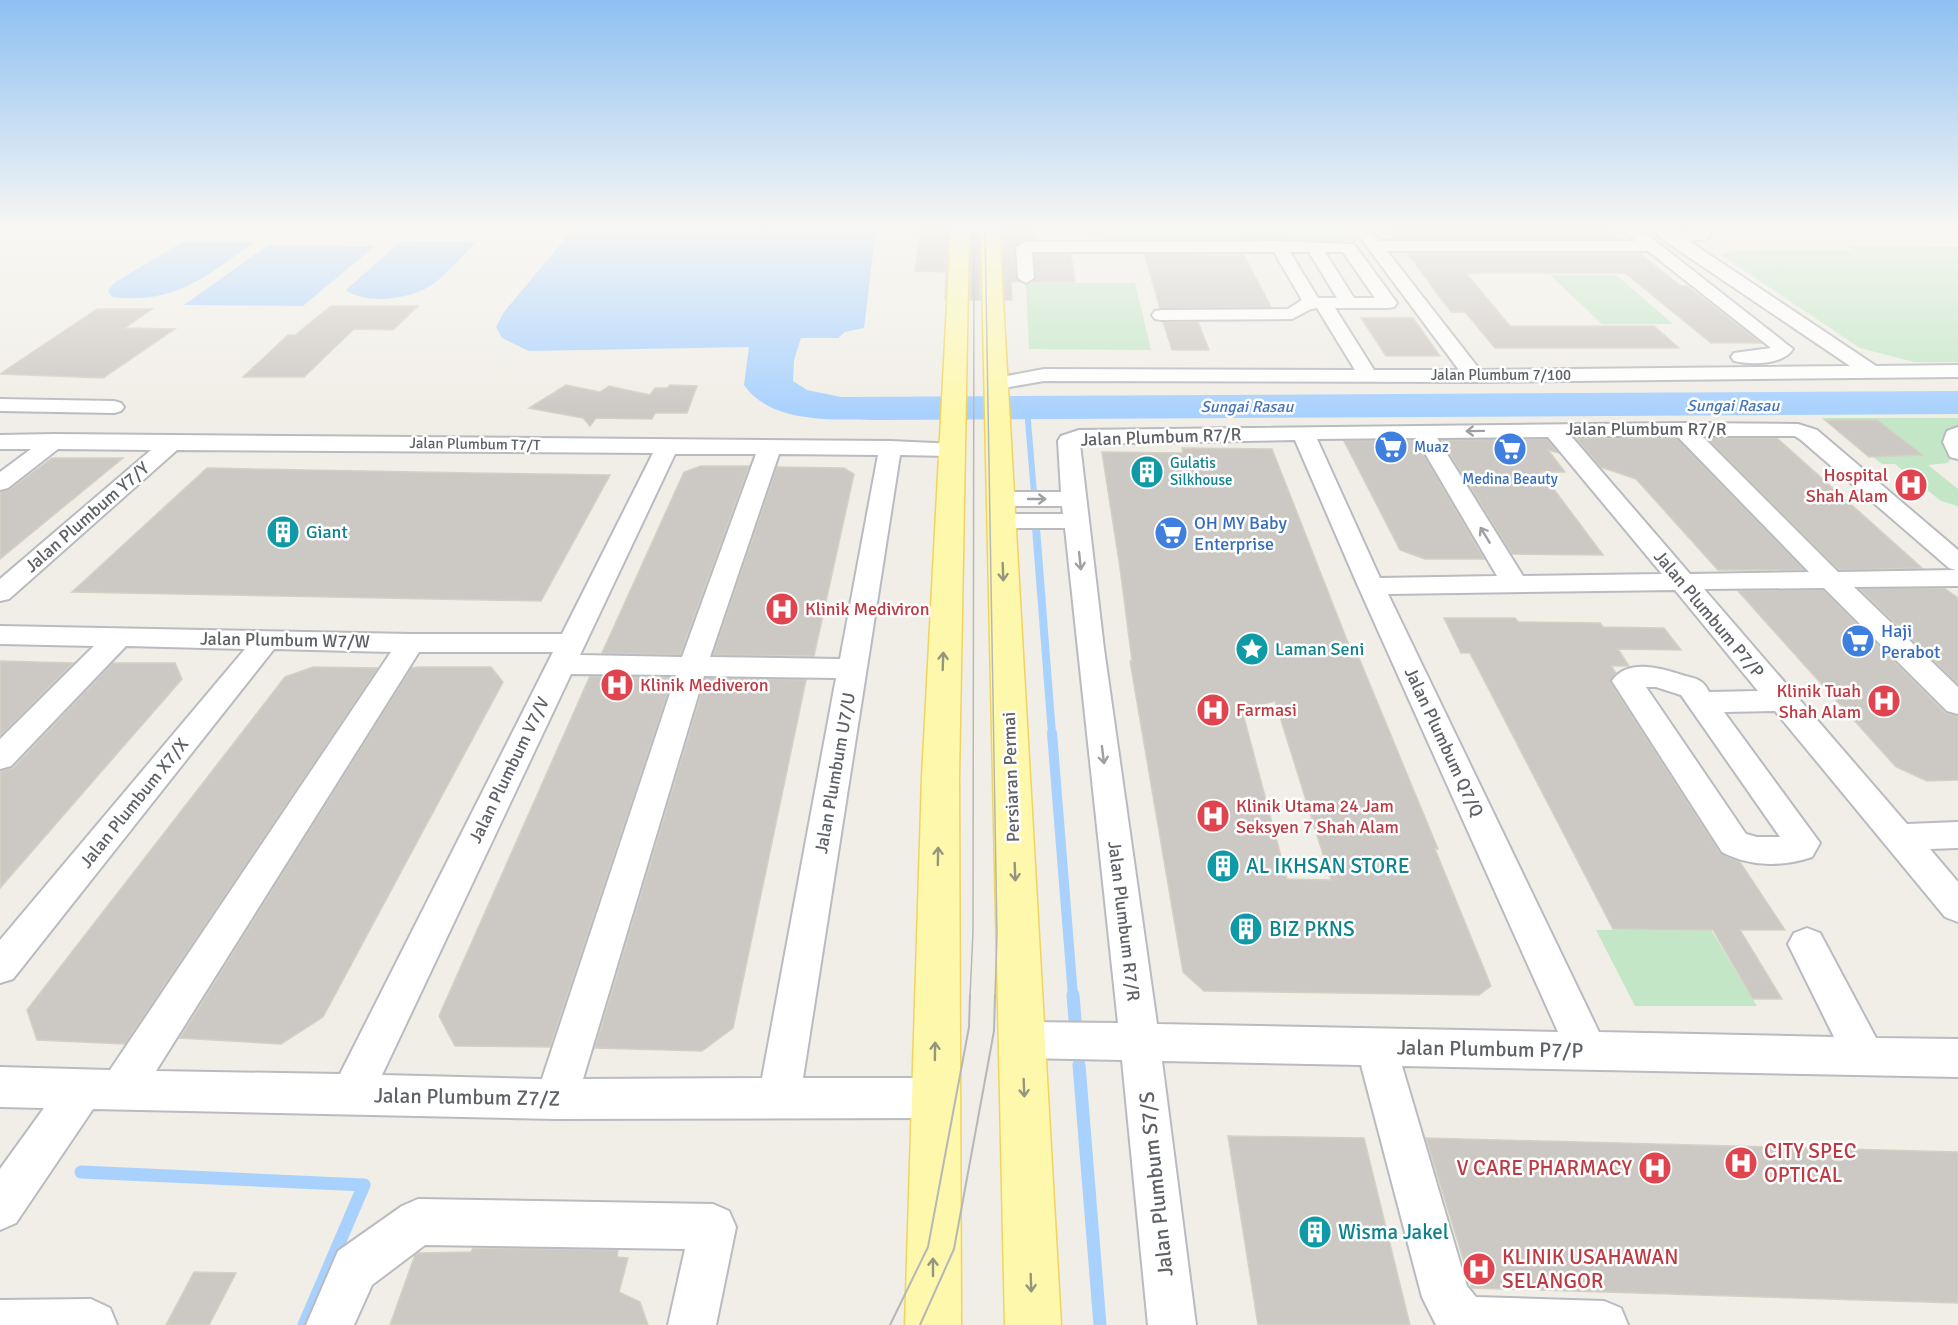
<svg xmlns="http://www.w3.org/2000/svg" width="1958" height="1325" font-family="Signika,sans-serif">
	<rect width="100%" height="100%" fill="#f0eee6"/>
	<g fill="#c3e7c6">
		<path d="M 1104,229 L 1350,229 L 1358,241 L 1106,241 Z"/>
		<path d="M 1846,246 L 1958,247 L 1958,362 L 1914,362 L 1860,348 L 1721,255 L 1733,251 L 1853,250 Z"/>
		<path d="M 1550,275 L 1616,275 L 1673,324 L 1602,324 Z"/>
		<path d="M 1026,283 L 1135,283 L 1151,350 L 1029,349 Z"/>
		<path d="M 1822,418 L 1958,418 L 1958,426 L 1944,433 L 1944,441 L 1950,459 L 1948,463 L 1928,465 L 1958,489 L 1958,506 L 1941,501 L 1895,464 L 1882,464 Z"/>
		<path d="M 1596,930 L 1711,930 L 1757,1006 L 1635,1006 Z"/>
	</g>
	<g fill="#a8d1fe">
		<path d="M 573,229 L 876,229 L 864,328 L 845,332 L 838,338 L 801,338 L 794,360 L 793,381 L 807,390 L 841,397 L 1958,391 L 1958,414 L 880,420 C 836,419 772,425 744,385 L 749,347 L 529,351 L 502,338 L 496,327 L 504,312 Z"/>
		<path d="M 401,241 L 476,242 C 463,255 450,271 436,282 C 414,299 368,306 346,290 Z"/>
		<path d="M 182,242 L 254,242 C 207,276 174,305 112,297 L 108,291 L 114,283 Z"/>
		<path d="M 268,245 L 375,246 L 303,306 L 184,305 Z"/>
	</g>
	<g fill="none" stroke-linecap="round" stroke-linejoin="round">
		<path stroke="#a8d1fe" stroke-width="6" d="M 1027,409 L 1034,493"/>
		<path stroke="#a8d1fe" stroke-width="8" d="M 1036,528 L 1052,734"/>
		<path stroke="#a8d1fe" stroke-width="10" d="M 1052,733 L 1073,996"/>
		<g stroke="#a8d1fe" stroke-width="13">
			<path d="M 1073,995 L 1075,1020"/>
			<path d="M 1079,1065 L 1100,1325"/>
			<path d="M 81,1172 L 364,1185 L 304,1325"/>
		</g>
	</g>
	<g fill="#ccc8c3" stroke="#d4d1c4" stroke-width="1.5" fill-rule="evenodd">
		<path d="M 921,229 L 949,229 L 945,300 L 946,272 L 915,271 Z"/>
		<path d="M 971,229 L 979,229 L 980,300 L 970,300 Z"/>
		<path d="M 1001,229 L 1035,229 L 1036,240 L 1023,240 L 1014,247 L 1016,278 L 1020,282 L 1011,282 L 1012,300 L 1005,300 Z"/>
		<path d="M 1388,229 L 1609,229 L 1621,239 L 1395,239 Z"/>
		<path d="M 1407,253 L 1639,253 L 1681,286 L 1687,286 L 1761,343 L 1711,343 L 1625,273 L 1466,273 L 1510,326 L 1654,326 L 1679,348 L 1495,348 L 1465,312 L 1451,312 Z"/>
		<path d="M 1034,254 L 1071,254 L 1075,282 L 1032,282 L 1036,278 Z"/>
		<path d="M 1144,254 L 1244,255 L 1271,307 L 1160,308 Z"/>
		<path d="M 331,306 L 418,306 L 393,330 L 354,329 L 304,377 L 243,377 L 288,335 L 295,335 Z"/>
		<path d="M 97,309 L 152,309 L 125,328 L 175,329 L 103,378 L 0,374 Z"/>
		<path d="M 1361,318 L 1413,318 L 1440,356 L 1386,356 Z"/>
		<path d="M 1163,322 L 1198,322 L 1209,350 L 1172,350 Z"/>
		<path d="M 566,385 L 600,392 L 609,386 L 650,395 L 655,388 L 667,388 L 670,385 L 697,386 L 687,413 L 655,413 L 652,419 L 596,418 L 590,426 L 583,418 L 529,408 Z"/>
		<path d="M 1825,420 L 1877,420 L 1923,455 L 1869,457 Z"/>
		<path d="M 1576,438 L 1676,438 L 1804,570 L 1718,570 L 1636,479 L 1601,467 Z"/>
		<path d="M 1707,438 L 1777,438 L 1922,568 L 1839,570 Z"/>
		<path d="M 1547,439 L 1559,453 L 1548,450 L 1565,472 L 1541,472 L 1603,555 L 1512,554 L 1441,440 Z"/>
		<path d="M 1415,440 L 1484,559 L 1425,559 L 1400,550 L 1344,441 Z"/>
		<path d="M 1182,448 L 1272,449 L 1354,658 L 1359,658 L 1438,849 L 1435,849 L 1491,986 L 1479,995 L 1204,991 L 1183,972 L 1130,661 L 1132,661 L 1120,568 L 1102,452 L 1183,453 ZM 1275,701 L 1331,880 L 1287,879 L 1242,710 Z"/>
		<path d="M 52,458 L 123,458 L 0,559 L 0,492 L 9,490 Z"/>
		<path d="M 701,466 L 749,466 L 680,655 L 602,653 L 684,472 Z"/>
		<path d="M 777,467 L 844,468 L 854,474 L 814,656 L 713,655 Z"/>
		<path d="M 207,468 L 473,473 L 610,475 L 541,601 L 72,592 Z"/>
		<path d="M 1944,588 L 1958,598 L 1958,684 L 1860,589 Z"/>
		<path d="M 1823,590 L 1945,713 L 1958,716 L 1958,780 L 1927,781 L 1896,767 L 1738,591 Z"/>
		<path d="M 1444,618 L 1515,618 L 1518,622 L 1600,623 L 1603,627 L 1664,628 L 1681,650 L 1618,649 L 1629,666 L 1611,666 L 1616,673 L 1610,682 L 1720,853 L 1740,862 L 1785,930 L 1740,930 L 1782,999 L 1753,999 L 1713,930 L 1613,929 L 1470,653 L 1461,653 Z"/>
		<path d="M 0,661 L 73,663 L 0,736 Z"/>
		<path d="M 113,663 L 175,663 L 182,679 L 0,888 L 0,771 L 13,768 Z"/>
		<path d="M 313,667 L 378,668 L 125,1044 L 37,1040 L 27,1010 L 285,677 Z"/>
		<path d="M 419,667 L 491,667 L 503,682 L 323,1017 L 281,1044 L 180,1038 L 411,668 Z"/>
		<path d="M 590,676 L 673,677 L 550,1047 L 455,1046 L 439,1016 Z"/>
		<path d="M 706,678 L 806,680 L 733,1028 L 702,1051 L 595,1048 Z"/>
		<path d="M 1228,1136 L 1364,1138 L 1410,1325 L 1258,1325 Z"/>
		<path d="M 1426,1138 L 1958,1152 L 1958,1303 L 1472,1288 Z"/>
		<path d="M 473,1248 L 618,1250 L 617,1257 L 628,1258 L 619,1292 L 640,1302 L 648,1325 L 390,1325 L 415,1255 L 419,1253 L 471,1252 Z"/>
		<path d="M 194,1272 L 236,1273 L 209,1325 L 166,1325 Z"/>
	</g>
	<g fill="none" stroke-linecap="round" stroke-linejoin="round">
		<defs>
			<g id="minor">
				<path d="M 1354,229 L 1370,229 L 1379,241 L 1636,241 L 1622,229 L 1640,229 L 1793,349 C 1783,365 1751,365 1734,361 L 1731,357 L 1734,353 L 1771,348 L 1648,251 L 1387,251 L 1480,370 L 1850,366 L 1665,241 L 1652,229 C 1667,229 1678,233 1692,232 L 1690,229 L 1707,229 L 1710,233 L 1707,239 L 1689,241 L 1876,366 L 1958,365 L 1958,377 L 1474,382 L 1044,381 L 998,389 L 991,387 L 988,383 L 991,379 L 1044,369 L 1355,370 L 1317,308 L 1311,309 L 1292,319 L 1161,320 L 1155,319 L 1152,315 L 1155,311 L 1161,310 L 1288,309 L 1302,300 L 1274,252 L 1032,252 L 1034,278 L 1026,283 L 1018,278 L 1016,247 L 1024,242 L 1279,241 L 1354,244 L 1397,303 L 1394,307 L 1388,308 L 1335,308 L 1374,370 L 1459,370 ZM 1290,252 L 1309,252 L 1337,298 L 1318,298 ZM 1325,252 L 1343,252 L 1375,298 L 1354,298 Z"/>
				<path d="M 0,399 L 114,401 L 121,403 L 124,407 L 121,411 L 114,413 L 0,411 Z"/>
				<path d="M 1682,423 L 1798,424 L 1817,430 L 1958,550 L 1958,586 L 1854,587 L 1958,687 L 1958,714 L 1947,711 L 1824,588 L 1704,589 L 1907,824 L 1958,822 L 1958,848 L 1930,849 L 1958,882 L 1958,922 L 1945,917 L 1775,711 L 1724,712 L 1820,843 L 1812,857 C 1782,867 1750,867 1722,852 L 1612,681 C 1627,658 1661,668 1682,675 C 1688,677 1696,678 1700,681 C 1704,683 1707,688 1709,692 L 1758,691 L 1675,590 L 1388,594 L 1599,1032 L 1834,1037 L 1788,944 L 1794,933 L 1807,928 L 1820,933 L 1876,1038 L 1958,1039 L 1958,1077 L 1402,1066 L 1467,1286 L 1476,1297 L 1604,1301 L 1621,1308 L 1628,1325 L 1436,1325 L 1422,1297 L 1361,1065 L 1162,1061 L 1196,1325 L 1148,1325 L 1122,1060 L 1022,1058 L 1008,1053 L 1002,1040 L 1008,1027 L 1022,1022 L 1118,1023 L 1065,528 L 1001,528 L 992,526 L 989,521 L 992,516 L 1001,514 L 1063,514 L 1062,506 L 1001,506 L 993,504 L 989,499 L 993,494 L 1001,492 L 1061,492 L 1058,441 L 1061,436 L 1079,430 ZM 1571,436 L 1677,436 L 1809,572 L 1690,574 ZM 1702,436 L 1795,436 L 1801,440 L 1949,568 L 1956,570 L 1838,572 ZM 1548,437 L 1662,574 L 1523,576 L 1437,438 ZM 1416,438 L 1497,576 L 1380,578 L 1317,439 ZM 1295,440 L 1358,586 L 1558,1032 L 1157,1024 L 1104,649 L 1080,444 ZM 1646,687 L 1656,687 L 1681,695 L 1780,837 L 1757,837 L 1746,834 Z"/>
				<path d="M 1958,427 L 1958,459 L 1950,457 L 1943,442 L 1947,431 Z"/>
				<path d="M 55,434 L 890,441 L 957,444 L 960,449 L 957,454 L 949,456 L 900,455 L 803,1078 L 934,1078 L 949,1084 L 955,1098 L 949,1112 L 934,1118 L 556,1119 L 93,1109 L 16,1223 L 0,1230 L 0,1169 L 44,1108 L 0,1107 L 0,1067 L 110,1070 L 391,652 L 274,649 L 13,979 L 0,983 L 0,940 L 245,649 L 126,646 L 11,766 L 0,769 L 0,739 L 94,646 L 0,644 L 0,626 L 411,634 L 562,634 L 653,453 L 177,450 L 9,599 L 0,601 L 0,579 L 151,450 L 58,449 L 8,488 L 0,490 L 0,472 L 31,449 L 0,449 L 0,435 ZM 675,454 L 756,454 L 682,657 L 580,655 ZM 779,454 L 878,455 L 840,659 L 710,657 ZM 419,652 L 553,652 L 340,1074 L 156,1071 ZM 571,674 L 676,675 L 542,1079 L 382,1075 ZM 704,676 L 836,678 L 762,1078 L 583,1079 Z"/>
				<path d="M 418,1199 L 713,1204 L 729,1211 L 736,1227 L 716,1325 L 668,1325 L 685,1249 L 425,1245 L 372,1285 L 354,1325 L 306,1325 L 338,1251 L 402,1206 Z"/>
				<path d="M 91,1299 L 110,1308 L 117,1325 L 0,1325 L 0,1300 Z"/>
			</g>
			<g id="major">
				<path d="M 951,229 L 969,229 L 959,777 L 961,1325 L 905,1325 L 922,777 Z"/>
				<path d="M 981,229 L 999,229 L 1061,1325 L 1005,1325 Z"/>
			</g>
		</defs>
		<use href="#minor" stroke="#b8bbbf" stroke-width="4"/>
		<use href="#major" stroke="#f0d45f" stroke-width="3"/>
		<use href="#minor" fill="#fff" fill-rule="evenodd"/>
		<use href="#major" fill="#fef8ad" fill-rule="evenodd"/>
		<g stroke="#b6b7b7" stroke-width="1.5">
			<path d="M 985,229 L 997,934 L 995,996"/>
			<path d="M 970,996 L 973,932 L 974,229"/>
		</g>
		<g stroke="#b6b7b7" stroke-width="2">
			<path d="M 890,1325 L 928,1247 L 969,1027 L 970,995"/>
			<path d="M 920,1325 L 954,1249 L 994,1031 L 995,995"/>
		</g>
	</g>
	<defs><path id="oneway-shaft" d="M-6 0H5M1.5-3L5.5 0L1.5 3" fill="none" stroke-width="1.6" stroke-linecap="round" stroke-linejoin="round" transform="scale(1.5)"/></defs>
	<g stroke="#9ea0a3">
		<use href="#oneway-shaft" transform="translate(1475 431) rotate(179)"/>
		<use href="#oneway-shaft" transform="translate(1037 499)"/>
		<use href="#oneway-shaft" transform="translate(1485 535) rotate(-121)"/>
		<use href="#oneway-shaft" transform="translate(1080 561) rotate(84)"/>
		<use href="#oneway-shaft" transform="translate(1103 755) rotate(83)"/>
	</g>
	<g stroke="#96967f">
		<use href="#oneway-shaft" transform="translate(1003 572) rotate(88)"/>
		<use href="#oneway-shaft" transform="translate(943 661) rotate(-88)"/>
		<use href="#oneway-shaft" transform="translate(938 856) rotate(-89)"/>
		<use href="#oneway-shaft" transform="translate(1015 872) rotate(88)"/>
		<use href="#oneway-shaft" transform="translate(935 1051) rotate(-89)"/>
		<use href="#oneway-shaft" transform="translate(1024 1088) rotate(88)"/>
		<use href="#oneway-shaft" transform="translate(933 1267) rotate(-90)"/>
		<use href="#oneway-shaft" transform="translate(1031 1283) rotate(88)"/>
	</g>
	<linearGradient id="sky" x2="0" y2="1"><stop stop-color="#8ec0f1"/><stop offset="0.55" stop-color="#f8f7f4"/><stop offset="1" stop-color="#f8f7f4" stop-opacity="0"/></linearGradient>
	<rect width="1958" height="415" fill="url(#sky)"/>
	<defs>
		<symbol id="supermarket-disc" viewBox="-11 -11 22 22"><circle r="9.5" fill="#3f7fe0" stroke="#fff"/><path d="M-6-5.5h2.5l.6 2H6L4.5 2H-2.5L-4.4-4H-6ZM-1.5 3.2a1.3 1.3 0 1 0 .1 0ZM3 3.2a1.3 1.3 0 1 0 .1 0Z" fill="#fff"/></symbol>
		<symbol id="building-disc" viewBox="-11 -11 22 22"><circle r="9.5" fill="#0f9aa8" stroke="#fff"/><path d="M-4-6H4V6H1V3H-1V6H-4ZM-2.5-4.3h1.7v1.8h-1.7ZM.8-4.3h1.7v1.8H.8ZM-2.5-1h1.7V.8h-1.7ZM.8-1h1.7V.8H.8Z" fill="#fff"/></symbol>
		<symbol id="hospital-disc" viewBox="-11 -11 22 22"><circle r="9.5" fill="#e0444e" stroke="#fff"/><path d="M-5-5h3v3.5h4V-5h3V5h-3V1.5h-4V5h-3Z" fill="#fff"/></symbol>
		<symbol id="sight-disc" viewBox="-11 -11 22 22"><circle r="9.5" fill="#0f9aa8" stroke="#fff"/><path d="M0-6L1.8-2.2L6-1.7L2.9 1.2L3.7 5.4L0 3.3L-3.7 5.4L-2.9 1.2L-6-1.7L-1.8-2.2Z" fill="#fff"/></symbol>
	</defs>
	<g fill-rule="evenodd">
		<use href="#supermarket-disc" x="1372" y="428" width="38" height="38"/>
		<use href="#supermarket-disc" x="1491" y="430" width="38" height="38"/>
		<use href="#building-disc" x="1128" y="453" width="38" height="38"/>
		<use href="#hospital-disc" x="1892" y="466" width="38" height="38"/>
		<use href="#building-disc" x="264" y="513" width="38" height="38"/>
		<use href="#supermarket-disc" x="1152" y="514" width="38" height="38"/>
		<use href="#hospital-disc" x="763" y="590" width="38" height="38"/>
		<use href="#supermarket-disc" x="1839" y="622" width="38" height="38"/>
		<use href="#sight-disc" x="1233" y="630" width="38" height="38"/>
		<use href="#hospital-disc" x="598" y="666" width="38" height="38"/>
		<use href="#hospital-disc" x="1865" y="682" width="38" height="38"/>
		<use href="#hospital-disc" x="1194" y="691" width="38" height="38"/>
		<use href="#hospital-disc" x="1194" y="797" width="38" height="38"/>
		<use href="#building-disc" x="1204" y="847" width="38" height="38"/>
		<use href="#building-disc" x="1227" y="910" width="38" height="38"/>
		<use href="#hospital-disc" x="1722" y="1144" width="38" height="38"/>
		<use href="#hospital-disc" x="1636" y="1149" width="38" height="38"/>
		<use href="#building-disc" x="1296" y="1213" width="38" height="38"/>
		<use href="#hospital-disc" x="1460" y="1250" width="38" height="38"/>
	</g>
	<g text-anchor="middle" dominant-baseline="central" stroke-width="5" stroke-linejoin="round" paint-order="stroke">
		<g font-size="15" fill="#5e6166" stroke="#fff">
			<text x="1501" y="375">Jalan Plumbum 7/100</text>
			<text transform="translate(475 444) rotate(1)">Jalan Plumbum T7/T</text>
		</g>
		<g font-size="15" fill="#366cbe" stroke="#fff" text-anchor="start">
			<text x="1414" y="447">Muaz</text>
			<text x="1510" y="479" text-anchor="middle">Medina Beauty</text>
		</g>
		<g font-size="15" fill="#0d838f" stroke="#fff" text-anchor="start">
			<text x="1170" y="463">Gulatis<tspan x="1170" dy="17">Silkhouse</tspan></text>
		</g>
		<g font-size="16" font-style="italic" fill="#4675ba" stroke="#fff">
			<text x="1733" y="406">Sungai Rasau</text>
			<text x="1247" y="407">Sungai Rasau</text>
		</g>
		<g font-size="18" fill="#5e6166" stroke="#fff">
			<text x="1646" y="429">Jalan Plumbum R7/R</text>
			<text transform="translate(1161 437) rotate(-2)">Jalan Plumbum R7/R</text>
			<text transform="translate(87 517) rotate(-41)">Jalan Plumbum Y7/Y</text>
			<text transform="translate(1709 614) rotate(50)">Jalan Plumbum P7/P</text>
			<text transform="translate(285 640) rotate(1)">Jalan Plumbum W7/W</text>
			<text transform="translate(1444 742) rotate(65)">Jalan Plumbum Q7/Q</text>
			<text transform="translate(509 770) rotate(-64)">Jalan Plumbum V7/V</text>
			<text transform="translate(835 773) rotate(-80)">Jalan Plumbum U7/U</text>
			<text transform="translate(1011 777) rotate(-92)">Persiaran Permai</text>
			<text transform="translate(134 803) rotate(-51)">Jalan Plumbum X7/X</text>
			<text transform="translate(1124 921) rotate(83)">Jalan Plumbum R7/R</text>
		</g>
		<g font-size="18" fill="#be3a42" stroke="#fff" text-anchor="start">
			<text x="1888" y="475" text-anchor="end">Hospital<tspan x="1888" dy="21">Shah Alam</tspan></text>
			<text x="805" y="609">Klinik Mediviron</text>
			<text x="640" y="685">Klinik Mediveron</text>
			<text x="1861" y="691" text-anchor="end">Klinik Tuah<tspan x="1861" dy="21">Shah Alam</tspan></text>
			<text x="1236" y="710">Farmasi</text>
			<text x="1236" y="806">Klinik Utama 24 Jam<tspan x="1236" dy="21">Seksyen 7 Shah Alam</tspan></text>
		</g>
		<g font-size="18" fill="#366cbe" stroke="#fff" text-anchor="start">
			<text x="1194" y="523">OH MY Baby<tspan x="1194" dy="21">Enterprise</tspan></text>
			<text x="1881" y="631">Haji<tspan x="1881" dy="21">Perabot</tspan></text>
		</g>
		<g font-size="18" fill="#0d838f" stroke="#fff" text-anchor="start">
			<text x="306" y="532">Giant</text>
			<text x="1275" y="649">Laman Seni</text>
		</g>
		<g font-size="21" fill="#0d838f" stroke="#fff" text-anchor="start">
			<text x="1246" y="866">AL IKHSAN STORE</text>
			<text x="1269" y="929">BIZ PKNS</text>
			<text x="1338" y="1232">Wisma Jakel</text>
		</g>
		<g font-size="21" fill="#5e6166" stroke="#fff">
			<text transform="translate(1490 1049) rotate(1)">Jalan Plumbum P7/P</text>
			<text transform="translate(467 1097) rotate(1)">Jalan Plumbum Z7/Z</text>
			<text transform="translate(1156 1184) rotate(-96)">Jalan Plumbum S7/S</text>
		</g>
		<g font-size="21" fill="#be3a42" stroke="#fff" text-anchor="start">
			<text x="1764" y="1151">CITY SPEC<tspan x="1764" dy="24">OPTICAL</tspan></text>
			<text x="1632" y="1168" text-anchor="end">V CARE PHARMACY</text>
			<text x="1502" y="1257">KLINIK USAHAWAN<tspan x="1502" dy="24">SELANGOR</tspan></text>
		</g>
	</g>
</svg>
